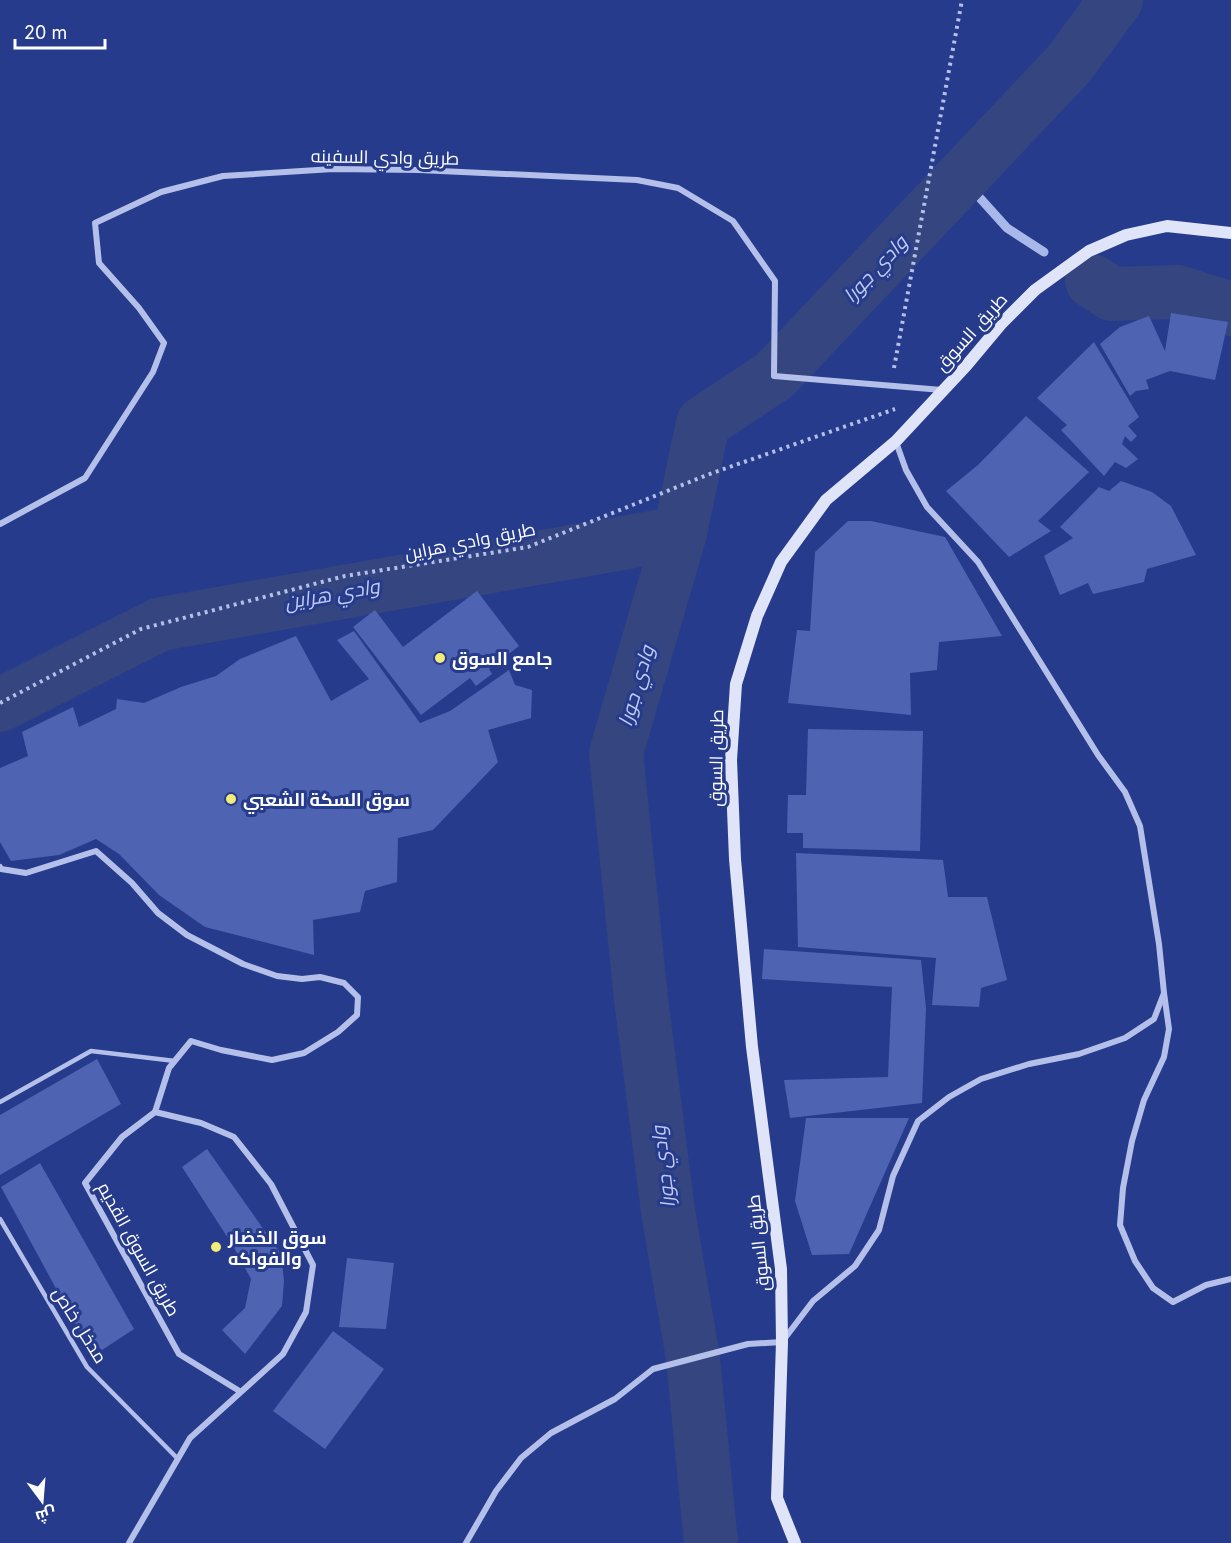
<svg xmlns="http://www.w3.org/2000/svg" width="1231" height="1543" font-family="Inter,Cairo,sans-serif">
	<rect width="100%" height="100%" fill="#263b8b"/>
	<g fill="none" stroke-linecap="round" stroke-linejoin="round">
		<path stroke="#a8b8eb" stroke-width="9" d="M 961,177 L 1007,228 L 1044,252"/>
		<g stroke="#354580" stroke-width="54">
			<path d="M 1092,281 L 1112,294 L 1178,292 L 1231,309"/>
			<path d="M 0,705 L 161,624 L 680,533"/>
			<path d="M 711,1543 L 693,1358 L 668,1211 L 641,999 L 616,753 L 680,533 L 703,423 L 774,376 L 1069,64 L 1116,0"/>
		</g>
	</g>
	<g fill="#4e64b2">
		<path d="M 1171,313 L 1228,322 L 1215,380 L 1170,371 L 1146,380 L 1149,389 L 1136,391 L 1130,396 L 1100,344 L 1120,327 L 1149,316 L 1165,351 Z"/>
		<path d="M 1094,342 L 1139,417 L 1128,426 L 1137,436 L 1131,442 L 1125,436 L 1122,444 L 1138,459 L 1126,468 L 1115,462 L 1104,476 L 1061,430 L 1067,425 L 1037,398 Z"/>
		<path d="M 1026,416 L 1089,472 L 1038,521 L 1051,531 L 1009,557 L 946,491 L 978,465 Z"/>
		<path d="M 1121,481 L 1152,492 L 1171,506 L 1196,555 L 1147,569 L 1144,582 L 1093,594 L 1088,583 L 1060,595 L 1044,556 L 1073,538 L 1060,527 L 1099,487 L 1109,491 Z"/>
		<path d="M 848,521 L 871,521 L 945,537 L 1002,636 L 939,642 L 937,670 L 910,673 L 911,715 L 788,703 L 797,630 L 810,631 L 815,552 Z"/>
		<path d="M 477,591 L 519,646 L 489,669 L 492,674 L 476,686 L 470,678 L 421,715 L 353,627 L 375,610 L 403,647 Z"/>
		<path d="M 354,631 L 420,723 L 450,711 L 509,670 L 515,685 L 532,690 L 531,718 L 488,730 L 498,762 L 433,830 L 398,838 L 397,882 L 365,891 L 360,912 L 313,920 L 314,955 L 205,927 L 159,895 L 119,854 L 96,839 L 59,855 L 11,861 L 0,842 L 0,768 L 28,756 L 22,732 L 73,707 L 79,727 L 116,709 L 117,699 L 144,703 L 181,687 L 216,676 L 240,659 L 296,636 L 331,701 L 369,679 L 337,640 Z"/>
		<path d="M 808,729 L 923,731 L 920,851 L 803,848 L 803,833 L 787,833 L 788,795 L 806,795 Z"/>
		<path d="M 796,853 L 943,860 L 948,897 L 987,897 L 1007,980 L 981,988 L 979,1007 L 932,1005 L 936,958 L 798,947 Z"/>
		<path d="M 764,949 L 921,960 L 926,1008 L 922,1103 L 790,1118 L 784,1080 L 888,1077 L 892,987 L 762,979 Z"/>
		<path d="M 97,1059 L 121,1104 L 0,1175 L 0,1115 Z"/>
		<path d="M 806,1118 L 909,1118 L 849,1254 L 812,1255 L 795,1201 Z"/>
		<path d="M 207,1149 L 281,1254 L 284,1281 L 282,1306 L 245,1354 L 222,1330 L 245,1308 L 251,1279 L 233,1246 L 182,1167 Z"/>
		<path d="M 40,1163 L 134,1329 L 102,1350 L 79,1331 L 1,1187 Z"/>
		<path d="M 347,1258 L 394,1263 L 386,1329 L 339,1327 Z"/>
		<path d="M 333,1331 L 384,1369 L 325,1449 L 273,1411 Z"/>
	</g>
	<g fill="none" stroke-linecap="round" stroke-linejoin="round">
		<g stroke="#b4c0ea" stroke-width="4" stroke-dasharray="3 4.5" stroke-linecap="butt">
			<path d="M 894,368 L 962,0"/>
			<path d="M 0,703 L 141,629 L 345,576 L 528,547 L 707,475 L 895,409"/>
		</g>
		<g stroke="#b4c0ea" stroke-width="4.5">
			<path d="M 0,1102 L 91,1051 L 175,1061"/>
			<path d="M 0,1219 L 87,1367 L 178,1459"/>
		</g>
		<g stroke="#b4c0ea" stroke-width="6">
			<path d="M 0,524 L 85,478 L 153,372 L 164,343 L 139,308 L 99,263 L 95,223 L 161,192 L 223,176 L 333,169 L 419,170 L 637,180 L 678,188 L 733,221 L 775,281 L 774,376 L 942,390"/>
			<path d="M 0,867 L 1,869 L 26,873 L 96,851 L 132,883 L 158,913 L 187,935 L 243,964 L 277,976 L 302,979 L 320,977 L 344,983 L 358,997 L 357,1015 L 338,1032 L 304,1053 L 272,1060 L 221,1050 L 191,1041 L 169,1068 L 155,1112"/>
			<path d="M 1164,993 L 1169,1029 L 1164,1057 L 1144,1100 L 1132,1141 L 1123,1188 L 1120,1225 L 1135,1261 L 1153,1288 L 1173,1302 L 1206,1285 L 1231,1279"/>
			<path d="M 129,1543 L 190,1438 L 283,1354 L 306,1312 L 313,1265 L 271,1184 L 234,1137 L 201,1123 L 155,1112 L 122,1137 L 85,1183 L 179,1354 L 241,1392"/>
			<path d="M 466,1543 L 496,1491 L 521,1458 L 551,1433 L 615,1399 L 653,1369 L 748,1344 L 782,1342 L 813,1301 L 855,1266 L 879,1230 L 893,1176 L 918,1121 L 949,1097 L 981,1079 L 1029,1064 L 1079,1054 L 1125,1038 L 1154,1019 L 1164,993 L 1159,944 L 1140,826 L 1125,792 L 1098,755 L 978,562 L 927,507 L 906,470 L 896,442"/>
		</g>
		<path stroke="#dfe4f8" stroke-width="12" d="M 795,1543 L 777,1498 L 782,1342 L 781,1269 L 752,1047 L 735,859 L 731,760 L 736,684 L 757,616 L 781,562 L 826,500 L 896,441 L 966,366 L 1002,323 L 1035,290 L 1089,251 L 1126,235 L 1167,226 L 1231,233"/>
	</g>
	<g fill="#f4ec78" stroke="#263b8b" stroke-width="2">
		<circle cx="440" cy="658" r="6"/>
		<circle cx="231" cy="799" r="6"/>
		<circle cx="216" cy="1247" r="6"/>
	</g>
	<g text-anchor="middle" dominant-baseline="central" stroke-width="6" stroke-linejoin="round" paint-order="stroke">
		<g font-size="18" fill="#fff" stroke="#263b8b">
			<text transform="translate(385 157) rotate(1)">طريق وادي السفينه</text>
			<text transform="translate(971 332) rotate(-48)">طريق السوق</text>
			<text transform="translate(470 541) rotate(-11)">طريق وادي هراين</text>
			<text transform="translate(716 758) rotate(-89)">طريق السوق</text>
			<text transform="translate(758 1243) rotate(-96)">طريق السوق</text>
			<text transform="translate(139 1249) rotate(61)">طريق السوق القديم</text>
			<text transform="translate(80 1325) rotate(58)">مدخل خاص</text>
		</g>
		<g font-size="18" font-weight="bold" fill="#fff" stroke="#263b8b" text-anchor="start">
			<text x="452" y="658">جامع السوق</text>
			<text x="243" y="799">سوق السكة الشعبي</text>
			<text x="228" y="1237">سوق الخضار<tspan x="228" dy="21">والفواكه</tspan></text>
		</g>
		<g font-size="20" font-style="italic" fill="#c0cbf1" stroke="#263b8b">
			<text transform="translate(875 269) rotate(-47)">وادي جورا</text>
			<text transform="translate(332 594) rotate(-10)">وادي هراين</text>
			<text transform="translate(636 686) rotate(-74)">وادي جورا</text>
			<text transform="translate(663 1167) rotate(-97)">وادي جورا</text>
		</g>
	</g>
	<g transform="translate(42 1501) rotate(164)" stroke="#263b8b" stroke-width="4.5" paint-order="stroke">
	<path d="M0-4.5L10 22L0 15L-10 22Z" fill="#ffffff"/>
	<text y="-9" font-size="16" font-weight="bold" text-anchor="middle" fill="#ffffff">ش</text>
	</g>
	<path d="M15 39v9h90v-9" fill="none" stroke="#ffffff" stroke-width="3"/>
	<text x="24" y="39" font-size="18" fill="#ffffff" stroke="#263b8b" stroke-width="4.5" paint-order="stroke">20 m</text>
</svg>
